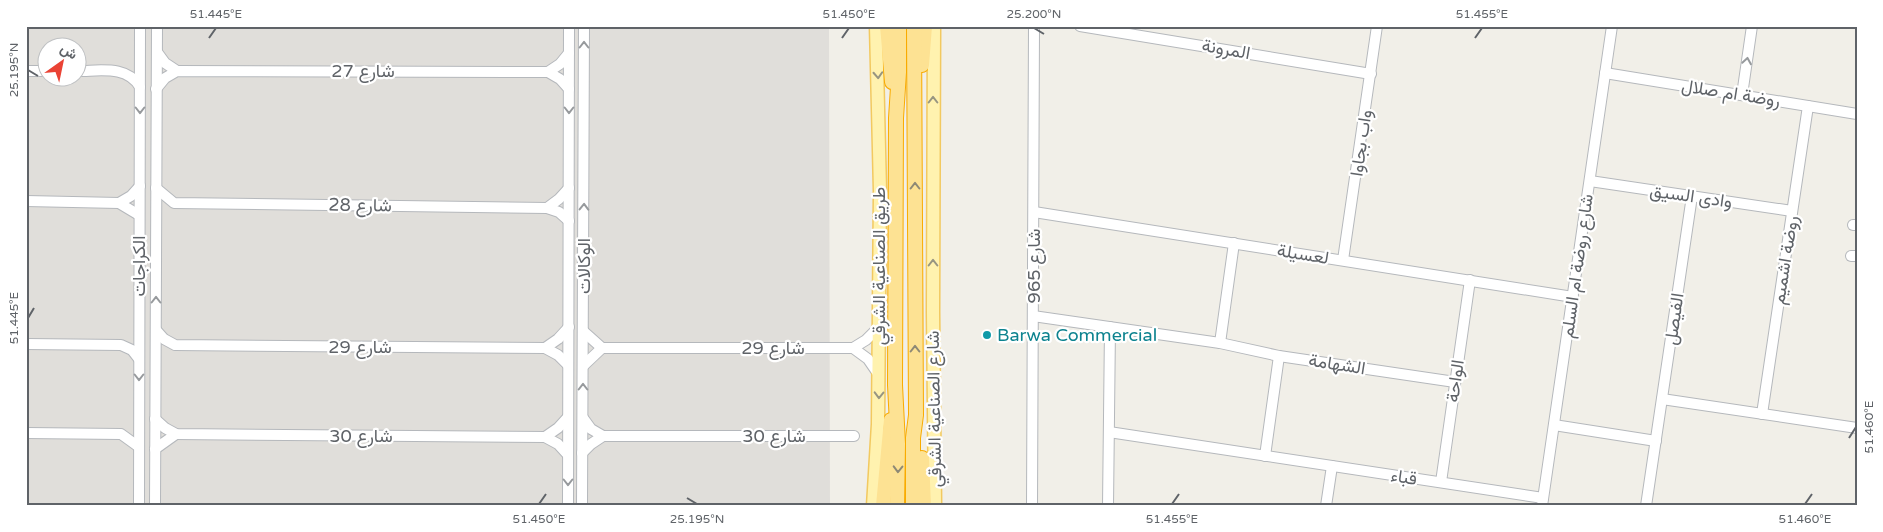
<svg xmlns="http://www.w3.org/2000/svg" width="1883" height="532" font-family="'Varela Round',Vazirmatn,sans-serif">
	<rect width="100%" height="100%" fill="#f1efe8"/>
	<path fill="#e0deda" fill-rule="evenodd" d="M 26,26 L 829,26 L 830,506 L 26,506 ZM 48,48 L 78,48 L 78,78 L 48,78 Z"/>
	<g fill="none" stroke-linecap="round" stroke-linejoin="round">
		<defs>
			<g id="minor">
				<path d="M 1080,26 L 1371,74"/>
				<path d="M 157,52 L 165,63 L 177,71"/>
				<path d="M 26,71 L 48,71"/>
				<path d="M 78,71 C 100,71 127,65 140,87"/>
				<path d="M 548,72 L 560,64 L 569,53"/>
				<path d="M 1605,73 L 1857,114"/>
				<path d="M 156,89 L 165,78 L 177,71 L 548,72 L 560,79 L 569,89"/>
				<path d="M 1742,95 L 1752,26"/>
				<path d="M 1590,181 L 1792,211"/>
				<path d="M 156,188 L 174,203 L 547,208 L 559,212 L 569,221"/>
				<path d="M 26,201 L 119,203 L 139,215"/>
				<path d="M 119,203 L 131,196 L 140,186"/>
				<path d="M 547,208 L 559,199 L 569,188"/>
				<path d="M 1034,212 L 1573,297"/>
				<path d="M 1853,225 L 1857,225"/>
				<path d="M 1851,256 L 1857,256"/>
				<path d="M 1343,260 L 1377,26"/>
				<path d="M 1033,316 L 1220,343 L 1279,356 L 1455,382"/>
				<path d="M 156,330 L 164,339 L 175,345 L 545,348 L 558,355 L 568,365"/>
				<path d="M 583,331 L 602,348 L 853,348 L 866,340 L 878,328"/>
				<path d="M 1220,343 L 1234,243"/>
				<path d="M 26,344 L 121,345 L 132,350 L 139,359"/>
				<path d="M 545,348 L 558,339 L 569,327"/>
				<path d="M 853,348 L 868,359 L 879,375"/>
				<path d="M 583,366 L 602,348"/>
				<path d="M 1662,399 L 1857,428"/>
				<path d="M 1762,414 L 1808,106"/>
				<path d="M 583,418 L 591,429 L 603,436 L 854,436"/>
				<path d="M 155,419 L 165,428 L 176,434 L 545,437 L 558,444 L 568,455"/>
				<path d="M 1554,425 L 1656,441"/>
				<path d="M 1109,432 L 1543,498"/>
				<path d="M 26,433 L 121,434 L 139,447"/>
				<path d="M 545,437 L 558,428 L 568,417"/>
				<path d="M 155,449 L 176,434"/>
				<path d="M 582,453 L 591,444 L 603,436"/>
				<path d="M 1265,456 L 1279,356"/>
				<path d="M 1441,482 L 1470,280"/>
				<path d="M 139,506 L 140,26"/>
				<path d="M 155,506 L 157,26"/>
				<path d="M 568,506 L 569,26"/>
				<path d="M 582,506 L 584,26"/>
				<path d="M 1032,506 L 1034,26"/>
				<path d="M 1108,506 L 1110,327"/>
				<path d="M 1326,506 L 1332,466"/>
				<path d="M 1542,506 L 1612,26"/>
				<path d="M 1646,506 L 1692,196"/>
			</g>
			<g id="major">
				<path d="M 934,26 L 933,312 L 935,506"/>
				<path d="M 873,506 L 878,424 L 880,191 L 876,26"/>
			</g>
			<g id="highway">
				<path d="M 887,26 L 892,82"/>
				<path d="M 922,65 L 925,26"/>
				<path d="M 922,458 L 924,506"/>
				<path d="M 883,506 L 891,420"/>
				<path d="M 897,506 L 898,444 L 895,385 L 896,118 L 899,72 L 899,26"/>
				<path d="M 913,506 L 913,438 L 916,415 L 914,26"/>
			</g>
		</defs>
		<use href="#minor" stroke="#b5b8bc" stroke-width="12"/>
		<use href="#major" stroke="#f2c960" stroke-width="15"/>
		<use href="#highway" stroke="#f9ab00" stroke-width="16"/>
		<use href="#minor" stroke="#fff" stroke-width="10"/>
		<use href="#major" stroke="#fff2af" stroke-width="12"/>
		<use href="#highway" stroke="#fde293" stroke-width="14"/>
	</g>
	<defs><path id="oneway-chevron" d="M-2-3.5L2.5 0L-2 3.5" fill="none" stroke-width="1.6" stroke-linecap="round" stroke-linejoin="round" transform="scale(1.25)"/></defs>
	<g stroke="#979a9d">
		<use href="#oneway-chevron" transform="translate(584 45) rotate(-90)"/>
		<use href="#oneway-chevron" transform="translate(1747 61) rotate(-81)"/>
		<use href="#oneway-chevron" transform="translate(140 110) rotate(90)"/>
		<use href="#oneway-chevron" transform="translate(569 110) rotate(90)"/>
		<use href="#oneway-chevron" transform="translate(584 207) rotate(-89)"/>
		<use href="#oneway-chevron" transform="translate(156 300) rotate(-90)"/>
		<use href="#oneway-chevron" transform="translate(139 377) rotate(90)"/>
		<use href="#oneway-chevron" transform="translate(583 387) rotate(-90)"/>
		<use href="#oneway-chevron" transform="translate(568 482) rotate(90)"/>
	</g>
	<g stroke="#979581">
		<use href="#oneway-chevron" transform="translate(878 75) rotate(87)"/>
		<use href="#oneway-chevron" transform="translate(933 100) rotate(-90)"/>
		<use href="#oneway-chevron" transform="translate(933 263) rotate(-90)"/>
		<use href="#oneway-chevron" transform="translate(879 395) rotate(91)"/>
	</g>
	<g stroke="#8e8975">
		<use href="#oneway-chevron" transform="translate(915 186) rotate(-90)"/>
		<use href="#oneway-chevron" transform="translate(915 349) rotate(-90)"/>
		<use href="#oneway-chevron" transform="translate(898 469) rotate(91)"/>
	</g>
	<path fill="none" stroke="#5f6368" stroke-width="2" d="M 1034,28 L 1044,34M 209,38 L 216,28M 842,38 L 849,28M 1475,38 L 1482,28M 28,70 L 38,76M 28,318 L 34,308M 1849,438 L 1856,427M 687,498 L 697,504M 539,504 L 546,494M 1172,504 L 1179,494M 1805,504 L 1812,494"/>
	<circle fill="#0f9aa8" stroke="#fff" stroke-width="2" cx="987" cy="335" r="5"/>
	<g text-anchor="middle" dominant-baseline="central" stroke-width="4.5" stroke-linejoin="round" paint-order="stroke">
		<g font-size="18" fill="#5f6368" stroke="#fff">
			<text transform="translate(1226 49) rotate(10)">المرونة</text>
			<text x="363" y="71">شارع 27</text>
			<text transform="translate(1731 93) rotate(9)">روضة ام صلال</text>
			<text transform="translate(1361 143) rotate(-82)">واب بجاوا</text>
			<text transform="translate(1691 196) rotate(8)">وادى السيق</text>
			<text transform="translate(360 205) rotate(1)">شارع 28</text>
			<text transform="translate(1303 254) rotate(9)">لعسيلة</text>
			<text transform="translate(1785 260) rotate(-81)">روضة اشميم</text>
			<text transform="translate(139 266) rotate(-90)">الكراجات</text>
			<text transform="translate(584 266) rotate(-90)">الوكالات</text>
			<text transform="translate(879 266) rotate(-90)">طريق الصناعية الشرقي</text>
			<text transform="translate(1034 266) rotate(-90)">شارع 965</text>
			<text transform="translate(1577 266) rotate(-82)">شارع روضة ام السلم</text>
			<text transform="translate(1674 319) rotate(-82)">الفيصل</text>
			<text x="360" y="347">شارع 29</text>
			<text x="773" y="348">شارع 29</text>
			<text transform="translate(1337 364) rotate(9)">الشهامة</text>
			<text transform="translate(1455 381) rotate(-82)">الواحة</text>
			<text transform="translate(934 409) rotate(-91)">شارع الصناعية الشرقي</text>
			<text x="361" y="436">شارع 30</text>
			<text x="774" y="436">شارع 30</text>
			<text transform="translate(1404 477) rotate(8)">قباء</text>
		</g>
		<g font-size="18" fill="#0d838f" stroke="#fff" text-anchor="start">
			<text x="997" y="335">Barwa Commercial</text>
		</g>
	</g>
	<rect width="1883" height="532" fill="none" stroke="#ffffff" stroke-width="55"/>
	<g transform="translate(62 62) rotate(33)"><circle r="24" fill="#ffffff" stroke="#bfc1c3"/>
	<path d="M0-4L9 19L0 12L-9 19Z" fill="#ea4335"/>
	<text y="-8" font-size="14" font-weight="bold" text-anchor="middle" fill="#5f6368">ش</text>
	</g>
	<rect x="28" y="28" width="1828" height="476" fill="none" stroke="#5f6368" stroke-width="2"/>
	<g font-size="12" text-anchor="middle" fill="#5f6368">
		<text x="216" y="18">51.445°E</text>
		<text x="849" y="18">51.450°E</text>
		<text x="1034" y="18">25.200°N</text>
		<text x="1482" y="18">51.455°E</text>
		<text transform="translate(14 70) rotate(-90)" y="4">25.195°N</text>
		<text transform="translate(14 318) rotate(-90)" y="4">51.445°E</text>
		<text transform="translate(1869 427) rotate(-90)" y="4">51.460°E</text>
		<text x="539" y="523">51.450°E</text>
		<text x="697" y="523">25.195°N</text>
		<text x="1172" y="523">51.455°E</text>
		<text x="1805" y="523">51.460°E</text>
	</g>
</svg>
